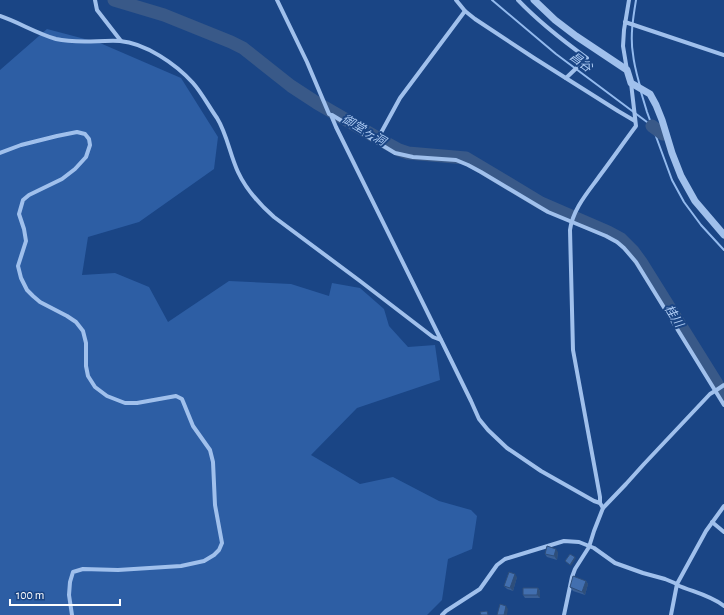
<svg xmlns="http://www.w3.org/2000/svg" width="724" height="615" font-family="'Alegreya Sans','Noto Sans JP',sans-serif">
	<rect width="100%" height="100%" fill="#1a4585"/>
	<path fill="#2d5ea4" d="M 47,29 L 100,43 L 181,78 L 218,137 L 214,169 L 139,222 L 88,237 L 82,275 L 115,273 L 149,287 L 168,322 L 229,281 L 291,284 L 329,296 L 332,283 L 360,288 L 384,309 L 389,326 L 408,347 L 435,345 L 440,380 L 357,408 L 311,455 L 360,484 L 393,477 L 439,501 L 471,510 L 477,516 L 472,549 L 448,559 L 442,600 L 427,615 L 0,615 L 0,70 Z"/>
	<g fill="none" stroke-linecap="round" stroke-linejoin="round">
		<g stroke="#93baee" stroke-width="2">
			<path d="M 492,0 L 556,54 L 663,134"/>
			<path d="M 636,0 C 633,18 630,37 633,54 C 634,65 637,75 640,86"/>
			<path d="M 641,92 L 647,112 L 672,180 L 684,202 L 701,225 L 724,250"/>
		</g>
		<g stroke="#395988" stroke-width="13">
			<path d="M 114,0 L 164,15 L 231,42 L 243,48 L 291,86 L 317,103 L 388,144 L 399,150 L 408,153 L 466,158 L 541,203 L 608,232 L 621,239 L 633,251 L 641,262 L 724,395"/>
			<path d="M 652,126 L 663,134"/>
		</g>
		<g stroke="#a0c0ec" stroke-width="4">
			<path d="M 95,0 L 97,10 L 121,41"/>
			<path d="M 277,0 L 307,62 L 329,114 L 331,115 L 336,127 L 447,352 L 471,401 L 479,419 L 488,430 L 507,448 L 541,471 L 594,501 L 600,503 L 603,508"/>
			<path d="M 456,0 L 465,11 L 475,19 L 534,58 L 618,111 L 635,121"/>
			<path d="M 518,0 C 539,22 562,40 587,58 L 566,78"/>
			<path d="M 0,16 C 18,22 38,34 56,39 C 77,44 99,40 120,41 C 145,43 176,64 193,83 C 202,93 209,107 217,118 C 227,134 230,155 238,172 C 246,189 259,204 274,217 L 360,281 L 433,337 L 441,340"/>
			<path d="M 625,22 L 724,55"/>
			<path d="M 627,70 L 623,46 L 624,30 L 629,0"/>
			<path d="M 332,115 L 395,153 L 413,157 L 456,160 L 468,165 L 481,172 L 548,212 L 606,236 L 617,242 L 624,248 L 636,262 L 724,405"/>
			<path d="M 376,142 L 400,98 L 465,11"/>
			<path d="M 0,153 L 21,145 L 57,136 L 77,132 L 85,134 L 89,139 L 90,145 L 86,157 L 75,169 L 62,179 L 29,195 L 23,200 L 19,214 L 24,229 L 26,241 L 18,266 L 21,278 L 27,290 L 33,296 L 40,302 L 67,316 L 76,322 L 83,331 L 86,343 L 86,366 L 88,376 L 95,387 L 107,396 L 125,403 L 137,403 L 176,396 L 182,399 L 193,426 L 210,450 L 213,462 L 215,505 L 222,543 L 219,550 L 214,555 L 204,561 L 181,566 L 118,570 L 83,569 L 73,572 L 70,582 L 69,595 L 72,615"/>
			<path d="M 600,503 L 600,497 L 596,475 L 573,350 L 570,230 C 573,208 589,191 601,174 C 613,158 624,142 636,126 L 631,83"/>
			<path d="M 712,522 L 724,532"/>
			<path d="M 677,585 C 693,592 710,595 724,606"/>
			<path d="M 442,615 L 446,611 L 480,589 L 497,565 L 505,559 L 564,541 L 579,542 L 594,548 L 615,563 L 643,573 L 665,579 L 677,584"/>
			<path d="M 564,615 L 572,577 L 575,569 L 589,547 L 594,531 L 603,508 L 626,484 L 644,464 L 710,394 L 715,391 L 724,385"/>
			<path d="M 671,615 L 677,584 L 706,531 L 724,506"/>
		</g>
		<path stroke="#a0c0ec" stroke-width="7" d="M 534,0 L 555,20 L 576,36 L 627,70 L 631,83 L 650,94 L 656,105 L 662,120 L 672,153 L 681,176 L 695,201 L 724,235"/>
	</g>
	<g fill="#395f96">
		<path d="M 558,552 L 557,560 L 547,557 L 545,554 Z"/>
		<path d="M 517,577 L 513,591 L 507,589 L 504,586 Z"/>
		<path d="M 586,581 L 588,584 L 585,595 L 573,591 L 570,587 Z"/>
		<path d="M 538,588 L 540,591 L 540,598 L 525,598 L 523,595 Z"/>
	</g>
	<g fill="#2e4e7a">
		<path d="M 556,549 L 558,552 L 557,560 L 554,556 Z"/>
		<path d="M 575,557 L 576,558 L 571,566 L 570,565 Z"/>
		<path d="M 515,574 L 517,577 L 513,591 L 510,588 Z"/>
		<path d="M 586,581 L 588,584 L 585,595 L 582,592 Z"/>
		<path d="M 538,588 L 540,591 L 540,598 L 537,595 Z"/>
		<path d="M 506,606 L 508,609 L 507,615 L 504,615 Z"/>
	</g>
	<g fill="#426faf" stroke="#2e4e7a">
		<path d="M 547,546 L 556,549 L 554,556 L 545,554 Z"/>
		<path d="M 570,554 L 575,557 L 570,565 L 565,561 Z"/>
		<path d="M 509,572 L 515,574 L 510,588 L 504,586 Z"/>
		<path d="M 573,576 L 586,581 L 582,592 L 570,587 Z"/>
		<path d="M 523,588 L 538,588 L 537,595 L 523,595 Z"/>
		<path d="M 500,604 L 506,606 L 504,615 L 497,615 Z"/>
		<path d="M 487,611 L 488,615 L 481,615 L 480,612 Z"/>
	</g>
	<g text-anchor="middle" dominant-baseline="central" stroke-width="4" stroke-linejoin="round" paint-order="stroke">
		<g font-size="12" font-style="italic" fill="#accaf3" stroke="#1a4585">
			<text transform="translate(581 62) rotate(37)">昌谷</text>
			<text transform="translate(364 130) rotate(31)">御堂ヶ洞</text>
			<text transform="translate(674 316) rotate(58)">桂川</text>
		</g>
	</g>
	<path d="M10 599v6h110v-6" fill="none" stroke="#ffffff" stroke-width="2"/>
	<text x="16" y="599" font-size="12" fill="#ffffff" stroke="#1a4585" stroke-width="3" paint-order="stroke">100 m</text>
</svg>
